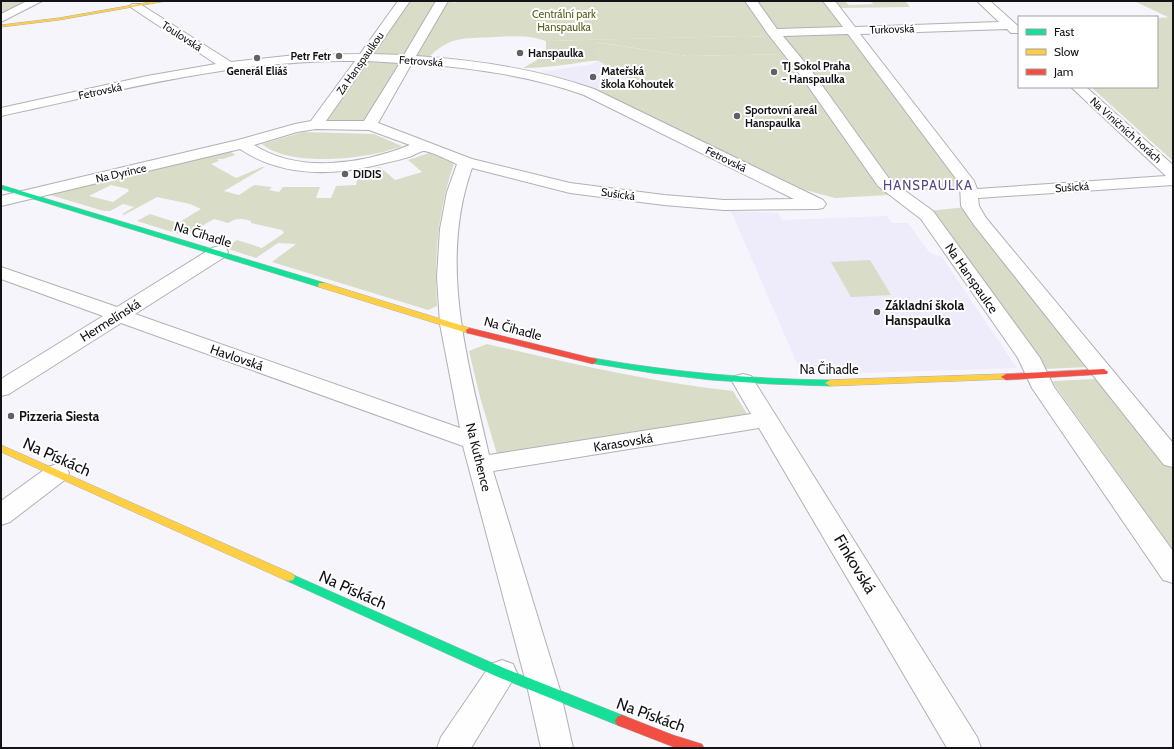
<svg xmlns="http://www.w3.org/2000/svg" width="1174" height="749" font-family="Cabin,sans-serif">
	<rect width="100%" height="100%" fill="#f6f5fb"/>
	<g fill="#eeecfa">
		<path d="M 599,61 L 634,81 L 598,91 L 539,72 L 589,65 Z"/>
		<path d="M 731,211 L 778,213 L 782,220 L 887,216 L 892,223 L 908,223 L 930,253 L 942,257 L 1017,368 L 802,375 Z"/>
	</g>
	<g fill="#d9dcc7" fill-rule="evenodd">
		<path d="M 1,1 L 28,1 L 1,14 Z"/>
		<path d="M 407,1 L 438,1 L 404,56 L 369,55 Z"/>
		<path d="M 448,1 L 455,3 L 456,1 L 745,1 L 770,37 L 744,36 L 546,41 C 529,35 515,36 497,37 C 468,39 452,34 429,57 L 416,57 Z"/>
		<path d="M 755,1 L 825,1 L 844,28 L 778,30 Z"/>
		<path d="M 834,1 L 844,1 L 849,5 L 874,4 L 869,1 L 905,1 L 910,7 L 839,8 Z"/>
		<path d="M 1173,17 L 1173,161 L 1091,87 L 1157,87 L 1157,18 Z"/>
		<path d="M 848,34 L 849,35 L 966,187 L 902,192 L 898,191 L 781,36 Z"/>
		<path d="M 595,42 L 687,56 L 783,54 L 802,82 L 808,82 L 889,195 L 835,198 L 805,190 L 598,91 L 633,81 L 599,61 Z"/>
		<path d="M 365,62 L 400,63 L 363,123 L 325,123 Z"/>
		<path d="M 303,132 L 374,134 L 402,146 C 370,159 290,168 262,144 Z"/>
		<path d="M 230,151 L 235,155 L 223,159 L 217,159 L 219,161 L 211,164 L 236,178 L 262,167 L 265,167 L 224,191 L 239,195 L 254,185 L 272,187 L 269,190 L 279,192 L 283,187 L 320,187 L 316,198 L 331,198 L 336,186 L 356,185 L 357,178 L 354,178 L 355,172 L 380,167 L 395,180 L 422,172 L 408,160 L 429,153 L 454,163 C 438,212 434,254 437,306 L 428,310 L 272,262 L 296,244 L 278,243 L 256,258 L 225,248 L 237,240 L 262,248 L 284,233 L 282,230 L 251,223 L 251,221 C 243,218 235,218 228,223 L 214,219 L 185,236 L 137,221 L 150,214 L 178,223 L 201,209 L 190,204 L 157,197 L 124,215 L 122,214 L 134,207 L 123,204 L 110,211 L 104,211 L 50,195 L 52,193 ZM 111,185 L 128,189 L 129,191 L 113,202 L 89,196 Z"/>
		<path d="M 966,207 L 1089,367 L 1044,369 L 929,211 Z"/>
		<path d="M 870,260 L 891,295 L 851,297 L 831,262 Z"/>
		<path d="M 487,344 C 569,363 649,382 733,391 L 747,414 L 497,454 L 480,397 L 469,351 Z"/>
		<path d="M 1095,379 L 1103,381 L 1173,469 L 1173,550 L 1053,383 L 1054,381 Z"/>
	</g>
	<g fill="#d8dbc6">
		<path d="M 1134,1 L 1173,1 L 1173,17 L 1168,17 Z"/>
		<path d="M 744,36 L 770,37 L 783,54 L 687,56 L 596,42 L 599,61 C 589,60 581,63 571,64 C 555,66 539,68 523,68 L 542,57 L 543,49 L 546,49 L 546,41 Z"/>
	</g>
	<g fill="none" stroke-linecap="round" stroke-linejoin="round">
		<defs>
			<g id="street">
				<path d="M 27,1 L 42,1 L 1,22 L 1,14 Z"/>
				<path d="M 398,1 L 410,1 L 373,54 L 404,55 L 436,1 L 448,1 L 416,56 C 477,60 536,69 594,89 L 823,200 L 826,204 L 823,208 L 817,209 L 724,210 L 664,205 L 570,193 L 472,168 C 438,263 468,361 489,455 L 751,414 L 732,381 L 735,376 L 743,374 L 751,376 L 977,737 L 981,748 L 947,748 L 759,428 L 493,471 L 560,690 L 573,748 L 541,748 L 528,690 L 463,446 L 121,323 L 9,394 L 1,396 L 1,379 L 103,316 L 1,279 L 1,267 L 117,307 L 212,248 L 219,246 L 226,248 L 228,252 L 226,256 L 135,314 L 460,428 L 440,324 L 437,277 L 440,229 L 447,192 L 457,164 C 450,161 429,150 423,151 C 419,152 415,154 412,156 C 403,159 394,161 385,163 C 336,176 283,178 240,149 L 1,206 L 1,196 L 238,140 L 295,124 L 311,121 L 355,61 C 235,59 117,91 1,116 L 1,108 L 147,76 L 216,64 L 132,8 L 130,6 L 132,4 L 140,4 L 231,62 L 296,55 L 360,54 ZM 368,61 L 400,63 L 364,121 L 326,121 ZM 412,63 C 471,68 528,75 584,95 L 794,199 L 724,200 L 664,195 L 570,183 L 472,159 L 378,123 ZM 316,129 L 369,130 L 410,145 C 363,164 299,174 254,145 L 297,132 Z"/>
				<path d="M 745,1 L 757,1 L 777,29 L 843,27 L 823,1 L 835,1 L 855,27 L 999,22 L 977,1 L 990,1 L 1019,27 L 1019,33 L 1011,33 L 1007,29 L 860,34 L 974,181 L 977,189 L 1166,176 L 1071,87 L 1086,87 L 1173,165 L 1173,185 L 978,198 L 979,206 L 986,218 L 1173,443 L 1173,467 L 1164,465 L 974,225 L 961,206 L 960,184 L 848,34 L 783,36 L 811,70 L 890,180 L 933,211 L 1040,358 L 1054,387 L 1173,551 L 1173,583 L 1163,580 L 1032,388 L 1018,358 L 921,219 L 878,186 L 801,76 L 768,34 Z"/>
				<path d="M 57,464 L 66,467 L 69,473 L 66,479 L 10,522 L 1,525 L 1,501 L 48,467 Z"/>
				<path d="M 502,660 L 513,664 L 517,673 L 471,748 L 437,748 L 441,737 L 491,664 Z"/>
			</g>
			<g id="fast">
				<path d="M 1,185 L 325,283 L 326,285 L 322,287 L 319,287 L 1,189 Z"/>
				<path d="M 593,358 C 672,372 750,379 830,380 L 835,383 L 830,386 L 770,384 L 711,380 L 652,373 L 590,363 L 589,361 Z"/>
				<path d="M 289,573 L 506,669 L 627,717 L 629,721 L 627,725 L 622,727 L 498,677 L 285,580 L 283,577 L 285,574 Z"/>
			</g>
			<g id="slow">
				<path d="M 156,1 L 166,1 L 59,20 L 1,27 L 1,25 L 59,18 Z"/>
				<path d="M 319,283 L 325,283 L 473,329 L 474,331 L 473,333 L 467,333 L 319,287 L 318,285 Z"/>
				<path d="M 1006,374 L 1009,375 L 1011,377 L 1009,379 L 830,386 L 825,383 L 830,380 Z"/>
				<path d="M 1,445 L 293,574 L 295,577 L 293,580 L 289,581 L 285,580 L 1,452 Z"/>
			</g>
			<g id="jam">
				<path d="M 470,328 L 596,359 L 597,361 L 593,364 L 467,333 L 466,331 L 467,329 Z"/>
				<path d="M 1104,369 L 1108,372 L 1107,374 L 1006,380 L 1001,377 L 1006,374 Z"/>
				<path d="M 622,715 L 673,735 L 702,744 L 704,748 L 676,748 L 617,725 L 615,721 L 617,717 Z"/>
			</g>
		</defs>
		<use href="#street" stroke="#b1b0b6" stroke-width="2"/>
		<use href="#fast" stroke="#b1b0b6" stroke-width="1"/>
		<use href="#slow" stroke="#b1b0b6" stroke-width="1"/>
		<use href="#jam" stroke="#b1b0b6" stroke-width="1"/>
		<use href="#street" fill="#fefefe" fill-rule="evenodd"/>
		<use href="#fast" fill="#16e098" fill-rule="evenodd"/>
		<use href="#slow" fill="#ffcf43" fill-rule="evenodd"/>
		<use href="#jam" fill="#f24e42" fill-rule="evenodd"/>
	</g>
	<g fill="#626167" stroke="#fff" stroke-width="1.5">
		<circle cx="520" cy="53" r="4"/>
		<circle cx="339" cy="56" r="4"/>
		<circle cx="257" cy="58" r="4"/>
		<circle cx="774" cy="72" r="4"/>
		<circle cx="593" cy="77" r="4"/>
		<circle cx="737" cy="116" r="4"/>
		<circle cx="345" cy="174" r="4"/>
		<circle cx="877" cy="312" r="4"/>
		<circle cx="11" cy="416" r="4"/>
	</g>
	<g text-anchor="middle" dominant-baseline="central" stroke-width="4" stroke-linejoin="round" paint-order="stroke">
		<g font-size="11" fill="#575d19" stroke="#fff">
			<text x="564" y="14">Centrální park<tspan x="564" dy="13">Hanspaulka</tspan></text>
		</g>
		<g font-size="11" fill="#131217" stroke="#fff">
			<text transform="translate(892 29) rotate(-2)">Turkovská</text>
			<text transform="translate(182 36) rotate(33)">Toulovská</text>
			<text transform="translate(421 61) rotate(4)">Fetrovská</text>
			<text transform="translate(360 63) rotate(-55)">Za Hanspaulkou</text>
			<text transform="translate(100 91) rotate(-12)">Fetrovská</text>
			<text transform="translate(1126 130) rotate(42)">Na Viničních horách</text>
			<text transform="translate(726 159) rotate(26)">Fetrovská</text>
			<text transform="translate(121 173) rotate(-13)">Na Dyrince</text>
			<text transform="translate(1072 187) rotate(-4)">Sušická</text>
			<text transform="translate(618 194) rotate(8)">Sušická</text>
		</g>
		<g font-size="11" font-weight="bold" fill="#131217" stroke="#fff" text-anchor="start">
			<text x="528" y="53">Hanspaulka</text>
			<text x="331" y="56" text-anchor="end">Petr Fetr</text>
			<text x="782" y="66">TJ Sokol Praha<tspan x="782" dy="13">- Hanspaulka</tspan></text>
			<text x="257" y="71" text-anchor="middle">Generál Eliáš</text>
			<text x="601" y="71">Mateřská<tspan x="601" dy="13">škola Kohoutek</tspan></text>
			<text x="745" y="110">Sportovní areál<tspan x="745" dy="13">Hanspaulka</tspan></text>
			<text x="353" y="174">DIDIS</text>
		</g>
		<g font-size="13" letter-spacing="1" fill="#564684" stroke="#fff">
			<text x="928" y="185">HANSPAULKA</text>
		</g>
		<g font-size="13" fill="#131217" stroke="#fff">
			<text transform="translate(203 234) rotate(17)">Na Čihadle</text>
			<text transform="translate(972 278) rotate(55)">Na Hanspaulce</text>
			<text transform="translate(110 320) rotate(-32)">Hermelínská</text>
			<text transform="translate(513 328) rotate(15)">Na Čihadle</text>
			<text transform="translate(237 357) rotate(19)">Havlovská</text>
			<text x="829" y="369">Na Čihadle</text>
			<text transform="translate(623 442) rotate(-9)">Karasovská</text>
			<text transform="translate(479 457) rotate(76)">Na Kuthence</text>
		</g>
		<g font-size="13" font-weight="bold" fill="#131217" stroke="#fff" text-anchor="start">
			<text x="885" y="305">Základní škola<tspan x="885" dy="15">Hanspaulka</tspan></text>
			<text x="19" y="416">Pizzeria Siesta</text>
		</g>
		<g font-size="16" fill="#131217" stroke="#fff">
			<text transform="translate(57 457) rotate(24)">Na Pískách</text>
			<text transform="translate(855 564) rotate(59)">Finkovská</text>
			<text transform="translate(353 590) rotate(24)">Na Pískách</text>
			<text transform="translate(651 715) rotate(20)">Na Pískách</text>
		</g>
	</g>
	<rect width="1174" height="749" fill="none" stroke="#131217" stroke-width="4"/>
	<rect x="1018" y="16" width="140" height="72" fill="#ffffff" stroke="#a1a0a2"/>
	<rect x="1026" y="29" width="20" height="6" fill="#16e098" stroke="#a1a0a2"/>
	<text x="1054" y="36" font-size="12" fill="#131217">Fast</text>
	<rect x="1026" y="49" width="20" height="6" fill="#ffcf43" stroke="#a1a0a2"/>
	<text x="1054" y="56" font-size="12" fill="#131217">Slow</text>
	<rect x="1026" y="69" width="20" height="6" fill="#f24e42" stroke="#a1a0a2"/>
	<text x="1054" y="76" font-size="12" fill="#131217">Jam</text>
</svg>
